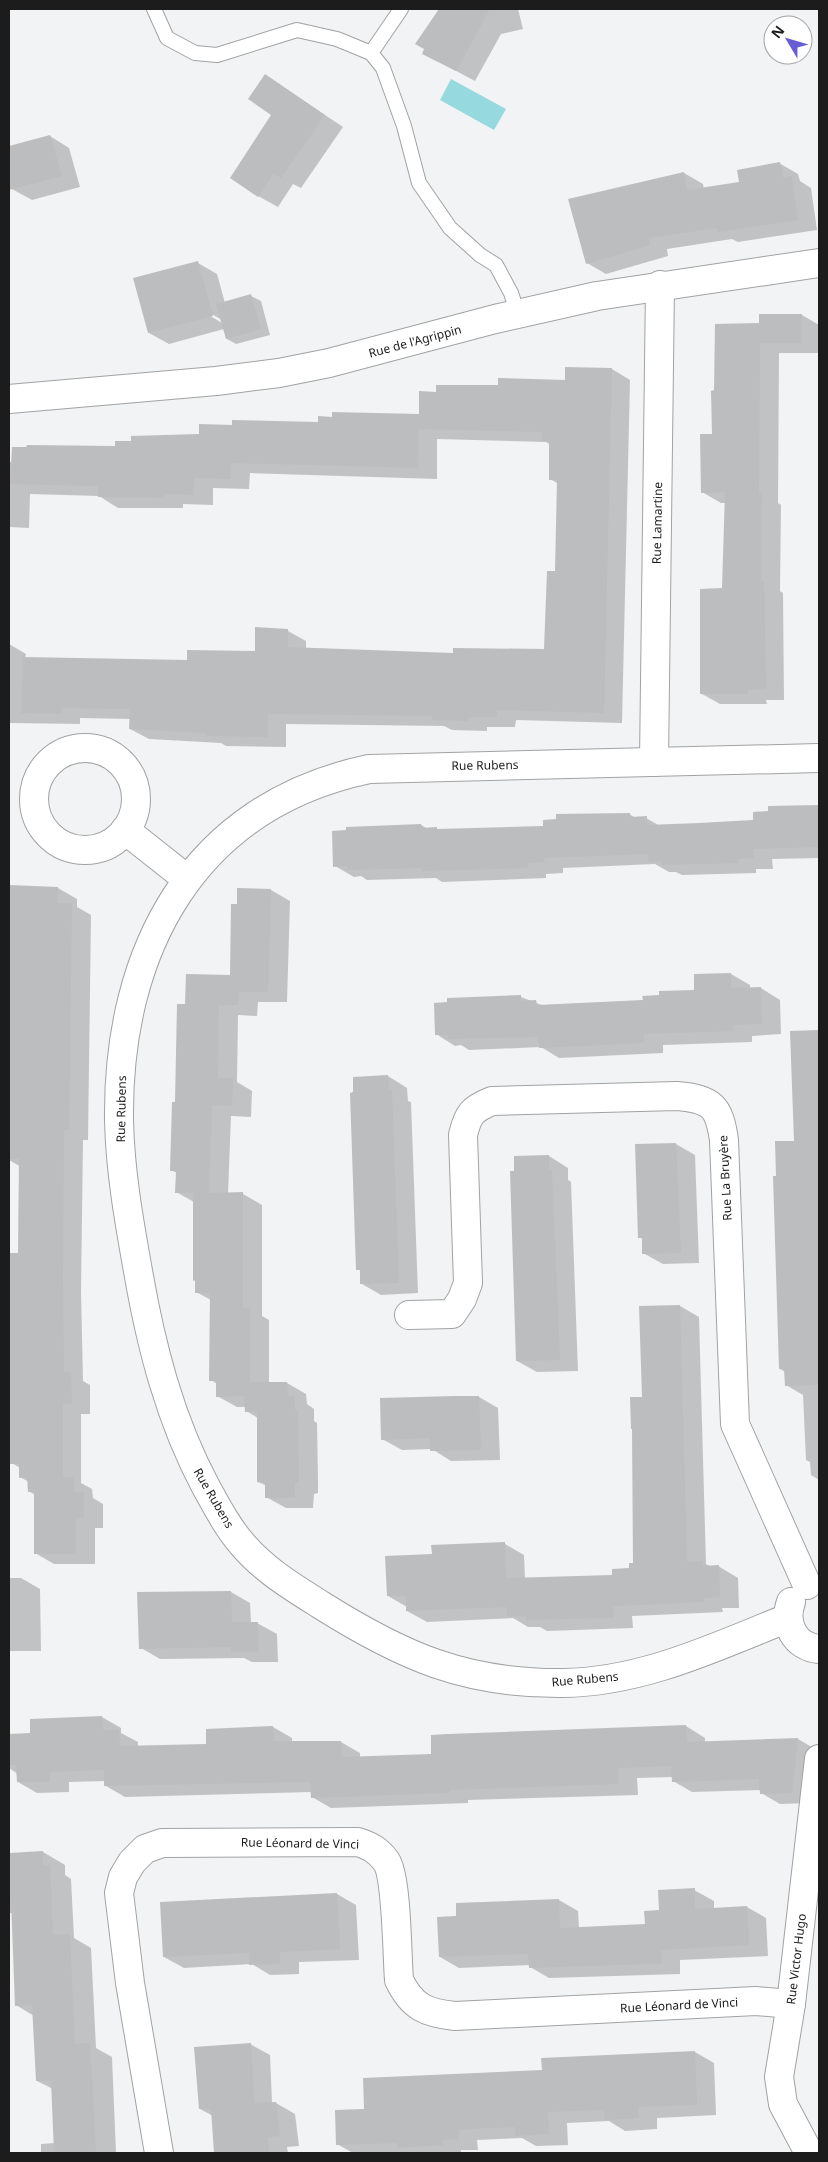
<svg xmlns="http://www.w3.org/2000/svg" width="828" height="2162" font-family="'Noto Sans',sans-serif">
	<rect width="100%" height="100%" fill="#f2f3f4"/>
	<path fill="#96d9df" d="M 451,79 L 506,109 L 494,130 L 440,100 Z"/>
	<g fill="#0003" fill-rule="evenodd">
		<path d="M 441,9 L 518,9 L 523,29 L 501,34 L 475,81 L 424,54 L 425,49 L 417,43 Z"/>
		<path d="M 265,75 L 343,127 L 301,188 L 293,184 L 278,207 L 258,196 L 273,115 Z"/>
		<path d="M 50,136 L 69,148 L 80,187 L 32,200 L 12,189 L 9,174 L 9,147 Z"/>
		<path d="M 779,163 L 798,174 L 800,181 L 811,188 L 817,230 L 738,242 L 732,239 L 667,249 L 668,256 L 606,274 L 587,263 L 684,173 L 703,184 L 704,189 L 740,183 Z"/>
		<path d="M 198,263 L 217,274 L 225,303 L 251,296 L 261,301 L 270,335 L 236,344 L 227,339 L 224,329 L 169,344 L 149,333 ZM 208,312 L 222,320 L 222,323 L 207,314 Z"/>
		<path d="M 802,315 L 819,325 L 819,353 L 779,353 L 778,503 L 781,505 L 780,591 L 783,593 L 784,700 L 766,700 L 767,704 L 720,704 L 702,694 L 724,590 L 726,503 L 721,503 L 702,492 L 713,435 L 715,392 L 761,324 Z"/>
		<path d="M 612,369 L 630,380 L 622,723 L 516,720 L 515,727 L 487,727 L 487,731 L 452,730 L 444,726 L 286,724 L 286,747 L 226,746 L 221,743 L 149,739 L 130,729 L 130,719 L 80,718 L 80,724 L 9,723 L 9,644 L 26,654 L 25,658 L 188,662 L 256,652 L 288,631 L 306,641 L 306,649 L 455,654 L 546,650 L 557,572 L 559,484 L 550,479 L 551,445 L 546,442 L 437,439 L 437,479 L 250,473 L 249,489 L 213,488 L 213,505 L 183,504 L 183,508 L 118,508 L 99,496 L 30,494 L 29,528 L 9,527 L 9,462 L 116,448 L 132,443 L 319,423 L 334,418 L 334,413 L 420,416 L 438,393 L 566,381 Z"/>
		<path d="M 819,806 L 819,858 L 772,859 L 773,869 L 756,869 L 756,873 L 682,875 L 676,872 L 669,872 L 655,864 L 563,868 L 563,873 L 546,874 L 546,878 L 442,882 L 436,878 L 367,880 L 361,876 L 354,877 L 335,866 L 421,825 L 428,829 L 439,830 L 544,827 L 629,814 L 636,818 L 646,818 L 660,826 L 754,821 L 769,812 L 769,807 Z"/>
		<path d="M 9,887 L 58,888 L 77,899 L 77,907 L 91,915 L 88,1140 L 83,1140 L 81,1291 L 83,1381 L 90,1385 L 90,1414 L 81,1414 L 81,1483 L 92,1489 L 93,1498 L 103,1504 L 103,1528 L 95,1528 L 95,1564 L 54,1564 L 35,1553 L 35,1495 L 29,1491 L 29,1482 L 20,1477 L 20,1468 L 12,1463 L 9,1255 L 19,1255 L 21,1167 L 9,1160 Z"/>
		<path d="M 271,890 L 290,901 L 287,1002 L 258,1002 L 257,1016 L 238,1015 L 237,1082 L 252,1091 L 251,1117 L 231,1116 L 228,1194 L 243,1194 L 262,1205 L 262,1316 L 269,1320 L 269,1383 L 287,1383 L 306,1394 L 307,1404 L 314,1409 L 314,1421 L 317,1423 L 318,1480 L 318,1493 L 314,1494 L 313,1508 L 286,1508 L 266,1497 L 267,1486 L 258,1482 L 258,1418 L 246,1411 L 246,1407 L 237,1407 L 217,1396 L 217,1384 L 211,1380 L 211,1300 L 196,1292 L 197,1281 L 194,1280 L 194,1202 L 176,1192 L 177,1173 L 171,1170 L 186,1005 L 231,977 L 238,906 Z"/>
		<path d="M 731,974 L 750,985 L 750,989 L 761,988 L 780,1000 L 781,1034 L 752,1036 L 752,1042 L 663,1045 L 663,1053 L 559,1058 L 541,1047 L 469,1050 L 461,1045 L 455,1046 L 436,1034 L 521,997 L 544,1006 L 644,1002 L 660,996 L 696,991 Z"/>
		<path d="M 819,1031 L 819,1480 L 811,1475 L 810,1462 L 806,1460 L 803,1395 L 786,1385 L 785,1372 L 780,1369 L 777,1177 L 795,1142 L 791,1032 Z"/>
		<path d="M 388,1076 L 407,1088 L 408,1101 L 411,1102 L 418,1293 L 381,1295 L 362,1284 L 361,1271 L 358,1269 L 355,1093 Z"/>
		<path d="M 676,1144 L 695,1155 L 699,1263 L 663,1264 L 643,1253 L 643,1239 L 639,1237 Z"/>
		<path d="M 549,1156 L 568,1168 L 568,1180 L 571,1182 L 578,1371 L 537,1372 L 517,1361 Z"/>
		<path d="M 680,1306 L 699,1317 L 706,1564 L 711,1567 L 718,1566 L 738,1578 L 739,1608 L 722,1608 L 723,1612 L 632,1616 L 633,1628 L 547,1631 L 540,1627 L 528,1627 L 513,1618 L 427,1622 L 407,1611 L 407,1607 L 388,1596 L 433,1555 L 505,1544 L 524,1555 L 525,1579 L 613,1576 L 630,1569 L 634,1564 L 643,1398 Z"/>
		<path d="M 479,1397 L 498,1408 L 500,1460 L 451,1461 L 432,1449 L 402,1450 L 382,1439 L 381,1399 Z"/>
		<path d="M 9,1578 L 21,1578 L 40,1589 L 41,1651 L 9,1651 Z"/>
		<path d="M 231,1592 L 250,1603 L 251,1623 L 257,1623 L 277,1634 L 278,1662 L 252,1662 L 244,1658 L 160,1659 L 141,1648 L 139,1594 Z"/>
		<path d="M 102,1717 L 121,1728 L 121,1733 L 138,1742 L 138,1747 L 207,1745 L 273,1727 L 292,1738 L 292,1743 L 341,1742 L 360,1753 L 360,1758 L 432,1755 L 686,1726 L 705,1738 L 705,1742 L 798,1739 L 817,1750 L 811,1803 L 780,1804 L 761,1793 L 761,1790 L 692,1792 L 673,1781 L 673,1777 L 637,1778 L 638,1795 L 468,1800 L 468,1803 L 331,1808 L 312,1797 L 312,1792 L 125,1797 L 106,1786 L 105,1781 L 69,1782 L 69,1792 L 37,1793 L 18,1782 L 18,1774 L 9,1768 L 9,1735 L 31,1734 Z"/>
		<path d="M 43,1852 L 65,1865 L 65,1875 L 71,1879 L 74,1938 L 91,1948 L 96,2048 L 112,2057 L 116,2153 L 41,2153 L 41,2144 L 55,2143 L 53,2089 L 37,2081 L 34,2016 L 16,2005 L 13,1913 L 9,1913 L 9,1854 Z"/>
		<path d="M 694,1890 L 714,1901 L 714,1909 L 747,1907 L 766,1918 L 768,1956 L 680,1960 L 680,1974 L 549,1978 L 530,1967 L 530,1965 L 459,1968 L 440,1957 L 457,1918 L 559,1900 L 578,1911 L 579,1928 L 646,1925 L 660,1911 Z"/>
		<path d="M 337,1894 L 356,1905 L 359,1960 L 299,1962 L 299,1974 L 270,1975 L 252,1964 L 184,1968 L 164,1957 Z"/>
		<path d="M 250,2044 L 270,2055 L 272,2103 L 276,2103 L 295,2114 L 299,2146 L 287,2147 L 288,2153 L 215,2153 L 213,2116 L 200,2109 Z"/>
		<path d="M 695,2052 L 714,2063 L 716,2115 L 657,2118 L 657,2129 L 625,2131 L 609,2121 L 567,2123 L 568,2145 L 536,2146 L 522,2138 L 477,2140 L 478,2150 L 461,2150 L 461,2153 L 353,2153 L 337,2144 L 365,2110 L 543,2071 Z"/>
	</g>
	<g fill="#bcbdbe">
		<path d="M 439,9 L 490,9 L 456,71 L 422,54 L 424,49 L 415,44 Z"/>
		<path d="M 265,74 L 325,115 L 281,178 L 274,173 L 258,197 L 230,178 L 271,115 L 248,99 Z"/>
		<path d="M 50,135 L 62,176 L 9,190 L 9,146 Z"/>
		<path d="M 780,162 L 783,178 L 792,176 L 798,220 L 718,232 L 717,228 L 649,238 L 650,245 L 586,264 L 568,199 L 684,172 L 687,190 L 739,182 L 737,170 Z"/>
		<path d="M 198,261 L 213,316 L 148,333 L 133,278 Z"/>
		<path d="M 251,294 L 261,329 L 226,339 L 216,304 Z"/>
		<path d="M 759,314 L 802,314 L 801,343 L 760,343 L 759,493 L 762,493 L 761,581 L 764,581 L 766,689 L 748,690 L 748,694 L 700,694 L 700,589 L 722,588 L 725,492 L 701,493 L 700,434 L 712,434 L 711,391 L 714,390 L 715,324 L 759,323 Z"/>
		<path d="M 565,367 L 612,368 L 604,713 L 497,710 L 497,717 L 469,717 L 468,721 L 432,720 L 432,716 L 268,714 L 268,737 L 206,736 L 206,733 L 129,729 L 130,709 L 62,708 L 61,714 L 21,713 L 23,657 L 187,660 L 187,650 L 255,651 L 255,627 L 288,629 L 288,647 L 453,653 L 453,648 L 544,649 L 547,571 L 555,571 L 557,480 L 549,480 L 549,441 L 542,441 L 542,432 L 419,429 L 419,391 L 436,392 L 436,385 L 498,385 L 498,378 L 565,380 Z"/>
		<path d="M 332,412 L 419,414 L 418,468 L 231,463 L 230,479 L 194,478 L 194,495 L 164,494 L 164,498 L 98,497 L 98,486 L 10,484 L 12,447 L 26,447 L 27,445 L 115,446 L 115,441 L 131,441 L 131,436 L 199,434 L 199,424 L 232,425 L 232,420 L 318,422 L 318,416 L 332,417 Z"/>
		<path d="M 819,805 L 819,847 L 754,849 L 754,858 L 738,859 L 738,863 L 662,865 L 662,861 L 649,862 L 648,854 L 544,858 L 545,862 L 528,863 L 528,868 L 422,871 L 422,868 L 347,870 L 347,866 L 333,867 L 332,831 L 346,830 L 346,827 L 421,824 L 422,828 L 437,827 L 437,829 L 543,826 L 543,820 L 556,819 L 556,814 L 630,813 L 630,817 L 647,816 L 647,825 L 699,823 L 753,820 L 753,812 L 768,811 L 768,806 Z"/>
		<path d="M 9,885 L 58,887 L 58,903 L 72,903 L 69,1130 L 64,1130 L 63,1280 L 64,1372 L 71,1372 L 72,1404 L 63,1404 L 63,1477 L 74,1477 L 74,1492 L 84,1492 L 84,1518 L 76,1518 L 76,1554 L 34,1554 L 34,1492 L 28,1492 L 27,1477 L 19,1478 L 19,1464 L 10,1464 L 9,1253 L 18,1253 L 19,1159 L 9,1159 Z"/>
		<path d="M 237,888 L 271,889 L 268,992 L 239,992 L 238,1005 L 219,1005 L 218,1078 L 233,1078 L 232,1106 L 212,1105 L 209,1193 L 243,1192 L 243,1308 L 250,1308 L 250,1382 L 287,1382 L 288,1396 L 295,1396 L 295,1410 L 298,1410 L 299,1468 L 299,1483 L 295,1483 L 295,1498 L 265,1498 L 265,1482 L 257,1482 L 257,1412 L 245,1412 L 244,1396 L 216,1397 L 216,1381 L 209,1381 L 210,1293 L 195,1293 L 195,1280 L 193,1281 L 193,1193 L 175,1193 L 176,1171 L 170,1171 L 172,1102 L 175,1102 L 177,1004 L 185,1004 L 186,974 L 230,975 L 231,904 L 237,904 Z"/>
		<path d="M 731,973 L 731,988 L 761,987 L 762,1024 L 733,1025 L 733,1031 L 644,1034 L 644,1043 L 539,1048 L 538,1037 L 448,1039 L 448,1035 L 435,1035 L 434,1003 L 447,1002 L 447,998 L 521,995 L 521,1001 L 536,1000 L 537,1005 L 643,1000 L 642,996 L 659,995 L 659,991 L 694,990 L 694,974 Z"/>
		<path d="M 819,1030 L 819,1385 L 785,1386 L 784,1369 L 779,1369 L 773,1176 L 776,1176 L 775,1141 L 794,1141 L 790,1031 Z"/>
		<path d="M 388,1075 L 389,1090 L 392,1090 L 399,1283 L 360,1284 L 360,1270 L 356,1270 L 350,1093 L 353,1092 L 353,1077 Z"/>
		<path d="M 676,1143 L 681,1253 L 642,1254 L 642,1238 L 638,1238 L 635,1144 Z"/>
		<path d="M 549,1155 L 549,1170 L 552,1170 L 560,1360 L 516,1361 L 510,1171 L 514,1171 L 514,1156 Z"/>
		<path d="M 680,1305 L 687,1562 L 703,1561 L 703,1566 L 719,1565 L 720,1597 L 704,1598 L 704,1602 L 613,1606 L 614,1618 L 526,1620 L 526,1616 L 507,1617 L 507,1607 L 406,1611 L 406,1596 L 387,1596 L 385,1556 L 432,1554 L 431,1545 L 505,1542 L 506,1578 L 612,1575 L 612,1569 L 629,1568 L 629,1563 L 633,1563 L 632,1429 L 631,1429 L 630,1397 L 642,1397 L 639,1306 Z"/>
		<path d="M 455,1396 L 479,1396 L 481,1450 L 430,1451 L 430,1438 L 381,1440 L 380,1398 Z"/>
		<path d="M 231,1591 L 232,1622 L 258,1622 L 259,1652 L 231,1652 L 231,1647 L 139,1649 L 137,1592 Z"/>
		<path d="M 102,1716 L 103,1730 L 119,1730 L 120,1746 L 206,1744 L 206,1729 L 273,1726 L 274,1741 L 341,1741 L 342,1757 L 431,1754 L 431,1735 L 448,1734 L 686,1725 L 687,1742 L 798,1738 L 792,1793 L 760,1794 L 759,1779 L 672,1782 L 671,1766 L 618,1768 L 619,1784 L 449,1790 L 450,1793 L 311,1798 L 310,1782 L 104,1786 L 104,1770 L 50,1772 L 50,1782 L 17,1782 L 16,1765 L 9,1765 L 9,1734 L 30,1733 L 30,1719 Z"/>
		<path d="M 43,1851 L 43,1865 L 50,1865 L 53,1935 L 70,1934 L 75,2044 L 90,2043 L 96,2153 L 54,2153 L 51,2081 L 36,2081 L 32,2005 L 15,2006 L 11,1900 L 9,1900 L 9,1853 Z"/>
		<path d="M 695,1888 L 695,1909 L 747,1906 L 749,1945 L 661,1950 L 662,1964 L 646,1964 L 529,1968 L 528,1954 L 439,1957 L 437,1917 L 456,1916 L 456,1903 L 559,1899 L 560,1928 L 645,1924 L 644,1911 L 659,1910 L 658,1890 Z"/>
		<path d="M 337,1893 L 340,1949 L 280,1952 L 280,1964 L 249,1965 L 249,1953 L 163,1957 L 160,1902 Z"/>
		<path d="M 251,2043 L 254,2103 L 276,2102 L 280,2136 L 268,2137 L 269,2153 L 214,2153 L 211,2109 L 199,2109 L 194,2047 Z"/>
		<path d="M 695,2051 L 697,2105 L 638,2107 L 639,2118 L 605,2120 L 604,2110 L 548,2112 L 549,2134 L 516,2136 L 515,2127 L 487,2128 L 459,2130 L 459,2139 L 442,2140 L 443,2145 L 397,2148 L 397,2143 L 336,2145 L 335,2110 L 364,2109 L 363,2078 L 542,2070 L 541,2058 Z"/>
	</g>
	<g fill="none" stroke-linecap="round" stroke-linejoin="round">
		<defs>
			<g id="service">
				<path d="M 154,9 L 167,38 L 195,53 L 217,55 L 297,30 L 337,39 L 371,53"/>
				<path d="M 401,9 L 371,53 L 383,68 L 404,126 L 419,183 L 450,228 L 480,255 L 496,265 L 511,293 L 518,314"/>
			</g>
			<g id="minor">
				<path d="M 9,399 L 216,381 L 279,373 L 329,363 L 495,319 L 597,296 L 819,263"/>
				<circle cx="85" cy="799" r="51"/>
				<path d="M 654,762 L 660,285"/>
				<path d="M 125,830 L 187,879"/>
				<path d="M 409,1315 L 452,1314 L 462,1299 L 468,1283 L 463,1135 C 468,1114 472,1109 492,1101 L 677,1096 C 712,1099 719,1106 724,1140 L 735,1424 L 807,1585"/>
				<path d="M 791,1602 C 783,1624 795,1647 819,1649"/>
				<path d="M 788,1618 C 715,1647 643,1682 563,1683 C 465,1684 402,1656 321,1605 C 294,1588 264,1570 243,1545 C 228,1528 217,1507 206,1487 C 170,1420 151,1346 138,1271 C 129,1221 120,1170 119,1120 C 117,950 193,806 369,769 L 819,758"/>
				<path d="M 159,2153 L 130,1983 L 119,1893 L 123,1877 L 132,1862 L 145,1849 L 162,1843 L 358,1842 C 370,1846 378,1850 386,1861 C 397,1876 397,1957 399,1980 C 412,2007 426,2013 455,2016 L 756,2001 L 791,2004"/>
				<path d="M 809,2153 L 783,2104 L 779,2077 L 791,2004 L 819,1759"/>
			</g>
		</defs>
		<use href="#service" stroke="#a1a2a3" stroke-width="16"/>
		<use href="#minor" stroke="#a1a2a3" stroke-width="30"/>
		<use href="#service" stroke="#fff" stroke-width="14"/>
		<use href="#minor" stroke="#fff" stroke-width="28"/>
	</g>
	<g text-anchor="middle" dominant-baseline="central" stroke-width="4" stroke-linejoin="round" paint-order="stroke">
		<g font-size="12" fill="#1c1c1c" stroke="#fff">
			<text transform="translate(415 341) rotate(-15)">Rue de l'Agrippin</text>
			<text transform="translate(657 523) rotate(-89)">Rue Lamartine</text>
			<text transform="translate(485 765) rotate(-1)">Rue Rubens</text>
			<text transform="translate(121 1109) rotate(-89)">Rue Rubens</text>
			<text transform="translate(725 1178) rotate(-93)">Rue La Bruyère</text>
			<text transform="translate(214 1498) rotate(60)">Rue Rubens</text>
			<text transform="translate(585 1679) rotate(-5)">Rue Rubens</text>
			<text transform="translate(300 1843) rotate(1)">Rue Léonard de Vinci</text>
			<text transform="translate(796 1959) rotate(-83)">Rue Victor Hugo</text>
			<text transform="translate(679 2005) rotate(-3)">Rue Léonard de Vinci</text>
		</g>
	</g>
	<rect width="828" height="2162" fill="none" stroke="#1c1c1c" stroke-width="20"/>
	<g transform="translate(788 40) rotate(308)"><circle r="24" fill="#ffffff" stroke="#a4a4a4"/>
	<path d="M0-4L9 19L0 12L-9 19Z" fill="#675dd6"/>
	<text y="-8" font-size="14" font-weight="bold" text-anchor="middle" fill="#1c1c1c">N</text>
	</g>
</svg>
